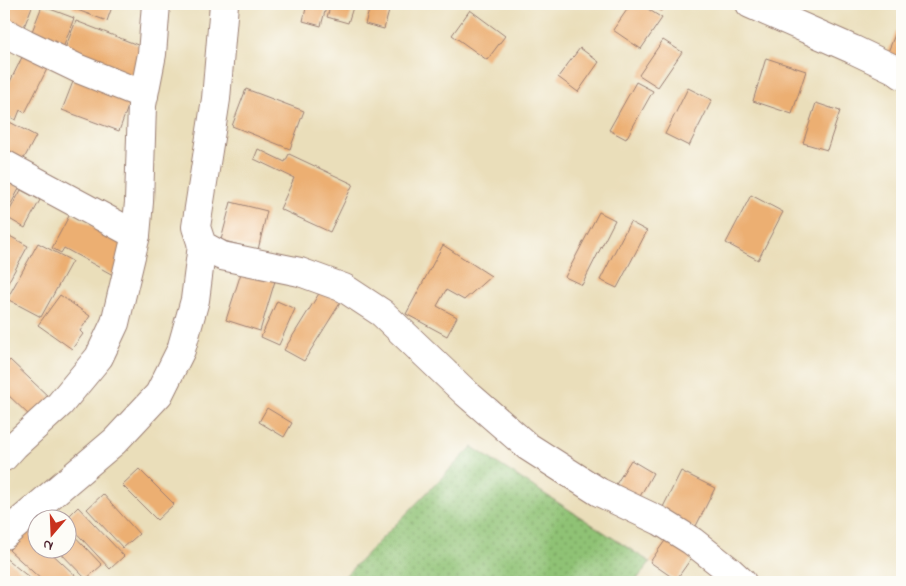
<svg xmlns="http://www.w3.org/2000/svg" width="906" height="586" font-family="'Indie Flower',sans-serif">
	<defs>
		<pattern id="park-dots" width="8" height="8" patternUnits="userSpaceOnUse" patternTransform="scale(1.25)"><rect width="8" height="8" fill="#8fc274"/><path d="M2 2h.1M6 6h.1" fill="none" stroke="#779d5f" stroke-width="1.8" stroke-linecap="round"/></pattern>
	</defs>
	<rect width="100%" height="100%" fill="#fdfcf7"/>
	<filter id="ink" filterUnits="userSpaceOnUse"><feTurbulence type="fractalNoise" baseFrequency=".02" numOctaves="2"/><feDisplacementMap in="SourceGraphic" scale="10" xChannelSelector="R" yChannelSelector="G"/><feConvolveMatrix kernelMatrix="1 2 1 2 8 2 1 2 1" color-interpolation-filters="sRGB"/></filter>
	<filter id="wash" filterUnits="userSpaceOnUse"><feTurbulence type="fractalNoise" baseFrequency=".0096" numOctaves="4" result="noise"/><feDisplacementMap in="SourceGraphic" scale="20" xChannelSelector="R" yChannelSelector="G"/><feGaussianBlur stdDeviation="1.12" result="paint"/><feColorMatrix in="noise" values="0 0 0 0 0 0 0 0 0 0 0 0 0 0 0 0 0 1.4 0 .05"/><feComposite in="paint" operator="in"/></filter>
	<g filter="url(#wash)">
		<rect width="100%" height="100%" fill="#eadeba"/>
		<path fill="url(#park-dots)" stroke="#6c7050" d="M 472,447 L 650,562 L 635,582 L 339,582 Z"/>
		<g id="blocks">
			<g fill="#ecaf72">
				<path d="M 4,4 L 33,4 L 24,27 L 4,19 Z"/>
				<path d="M 73,4 L 113,4 L 107,21 L 72,8 Z"/>
				<path d="M 307,4 L 327,4 L 321,26 L 303,21 Z"/>
				<path d="M 331,4 L 354,4 L 348,23 L 327,17 Z"/>
				<path d="M 371,4 L 391,4 L 384,29 L 365,24 Z"/>
				<path d="M 631,4 L 640,4 L 662,18 L 641,49 L 613,30 Z"/>
				<path d="M 649,4 L 666,4 L 661,11 Z"/>
				<path d="M 42,6 L 74,18 L 62,51 L 29,39 Z"/>
				<path d="M 470,10 L 505,36 L 487,60 L 452,35 Z"/>
				<path d="M 76,21 L 148,49 L 134,86 L 61,58 Z"/>
				<path d="M 896,32 L 902,34 L 902,63 L 886,57 Z"/>
				<path d="M 663,40 L 682,52 L 658,87 L 639,75 Z"/>
				<path d="M 580,48 L 599,62 L 578,92 L 558,77 Z"/>
				<path d="M 26,49 L 51,61 L 25,113 L 20,110 L 16,120 L 4,114 L 4,94 Z"/>
				<path d="M 766,58 L 806,71 L 792,114 L 753,101 Z"/>
				<path d="M 76,74 L 132,96 L 119,131 L 62,110 Z"/>
				<path d="M 636,82 L 653,91 L 626,139 L 609,130 Z"/>
				<path d="M 688,88 L 712,100 L 689,146 L 665,134 Z"/>
				<path d="M 246,89 L 304,111 L 290,149 L 232,126 Z"/>
				<path d="M 816,103 L 840,111 L 827,150 L 803,143 Z"/>
				<path d="M 4,119 L 36,136 L 18,170 L 4,162 Z"/>
				<path d="M 258,149 L 285,162 L 289,154 L 353,184 L 330,232 L 280,209 L 294,178 L 254,159 Z"/>
				<path d="M 4,178 L 20,187 L 4,217 Z"/>
				<path d="M 21,190 L 40,200 L 25,228 L 6,217 Z"/>
				<path d="M 751,195 L 783,212 L 758,260 L 726,243 Z"/>
				<path d="M 231,202 L 267,211 L 258,250 L 221,240 Z"/>
				<path d="M 599,212 L 615,220 L 582,285 L 565,277 Z"/>
				<path d="M 70,214 L 129,246 L 113,275 L 64,248 L 61,253 L 52,248 Z"/>
				<path d="M 630,222 L 647,231 L 617,288 L 600,280 Z"/>
				<path d="M 4,233 L 28,246 L 4,290 Z"/>
				<path d="M 38,243 L 72,261 L 41,317 L 7,299 Z"/>
				<path d="M 443,245 L 491,276 L 464,300 L 446,290 L 437,306 L 457,317 L 447,336 L 406,314 Z"/>
				<path d="M 242,270 L 275,281 L 260,331 L 226,320 Z"/>
				<path d="M 323,287 L 342,300 L 304,361 L 284,350 Z"/>
				<path d="M 60,295 L 90,316 L 80,331 L 83,334 L 72,349 L 38,325 Z"/>
				<path d="M 277,301 L 295,309 L 279,345 L 261,337 Z"/>
				<path d="M 10,360 L 51,399 L 33,419 L 4,391 L 4,367 Z"/>
				<path d="M 267,408 L 292,423 L 284,437 L 259,422 Z"/>
				<path d="M 631,460 L 653,473 L 638,500 L 615,486 Z"/>
				<path d="M 139,469 L 174,504 L 157,520 L 122,485 Z"/>
				<path d="M 681,471 L 715,488 L 695,528 L 661,511 Z"/>
				<path d="M 103,494 L 139,534 L 123,548 L 87,509 Z"/>
				<path d="M 78,507 L 124,556 L 110,569 L 68,524 L 68,517 Z"/>
				<path d="M 68,529 L 102,565 L 86,579 L 56,548 L 68,548 Z"/>
				<path d="M 27,530 L 38,540 L 38,548 L 46,548 L 77,577 L 72,582 L 44,582 L 9,550 Z"/>
				<path d="M 669,535 L 695,553 L 676,580 L 650,562 Z"/>
				<path d="M 4,557 L 35,582 L 4,582 Z"/>
			</g>
		</g>
	</g>
	<g filter="url(#ink)">
		<use href="#blocks" fill-opacity="0" stroke="#9a7e72" stroke-width="1"/>
		<g fill="none" stroke-linecap="round" stroke-linejoin="round">
			<defs>
				<g id="street">
					<path d="M 224,4 L 216,99 L 196,227 L 202,245 L 222,256 L 300,272 L 344,288 L 382,313 L 466,393 L 527,446 L 599,492 L 660,521 L 692,541 L 730,571 L 742,582"/>
					<path d="M 750,4 L 852,49 L 894,69 L 902,75"/>
					<path d="M 4,32 L 25,43 L 79,69 L 144,95"/>
					<path d="M 4,164 L 136,235"/>
					<path d="M 4,457 L 14,446 L 60,404 L 99,357 L 115,323 L 136,235 L 139,202 L 142,105 L 152,54 L 156,4"/>
					<path d="M 4,535 L 115,441 L 159,394 L 181,350 L 195,300 L 202,245"/>
				</g>
			</defs>
			<use href="#street" stroke="#9a7e72" stroke-width="30"/>
			<use href="#street" stroke="#fff" stroke-width="28"/>
		</g>
	</g>
	<rect width="906" height="586" fill="none" stroke="#fdfcf7" stroke-width="20"/>
	<g transform="translate(52 534) rotate(199)"><circle r="24" fill="#fdfcf7" stroke="#b5a4a5"/>
	<path d="M0-4L9 19L0 12L-9 19Z" fill="#c8321e"/>
	<text y="-8" font-size="14" font-weight="bold" text-anchor="middle" fill="#4a1f2b">N</text>
	</g>
</svg>
